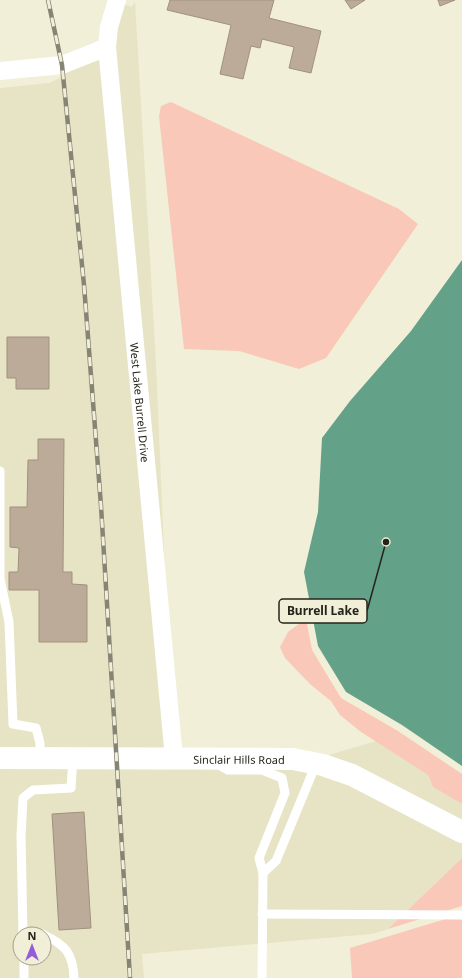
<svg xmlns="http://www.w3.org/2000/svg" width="462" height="978" font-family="'Noto Sans',sans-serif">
	<rect width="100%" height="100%" fill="#f1efd7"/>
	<g fill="#e7e4c5" fill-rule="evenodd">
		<path d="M 135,1 L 156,363 L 165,574 L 115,47 L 117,28 L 124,4 L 132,7 Z"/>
		<path d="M 101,59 L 166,749 L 0,750 L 0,88 L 49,83 L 60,78 L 61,74 Z"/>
		<path d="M 376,741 L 428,775 L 433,787 L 462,804 L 462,823 L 322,757 Z"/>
		<path d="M 0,767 L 292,767 L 350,783 L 462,842 L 462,858 L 388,929 L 372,934 L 142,954 L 144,978 L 0,978 ZM 20,934 L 44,934 L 44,958 L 20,958 Z"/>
	</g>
	<g fill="#f9c8b9">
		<path d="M 171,102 L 399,209 L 418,224 L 326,358 L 299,369 L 239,351 L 184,349 L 159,116 L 161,106 Z"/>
		<path d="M 305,614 L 312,650 L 341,698 L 398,731 L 462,774 L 462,804 L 433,787 L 428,775 L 361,732 L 340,715 L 331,701 L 310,684 L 285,658 L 280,647 L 288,632 L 300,623 Z"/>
		<path d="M 462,858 L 462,906 L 388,929 Z"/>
		<path d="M 462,914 L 462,978 L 352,978 L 350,948 Z"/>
	</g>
	<path fill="#64a189" d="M 462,260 L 462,766 L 402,725 L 346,692 L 318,646 L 304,572 L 318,512 L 322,438 L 350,401 L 411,331 Z"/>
	<g fill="#bbab98" stroke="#a1917f">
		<path d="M 170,0 L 274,0 L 269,18 L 321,31 L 311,73 L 289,68 L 294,47 L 262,39 L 260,48 L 251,46 L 243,79 L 220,74 L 231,25 L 167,10 Z"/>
		<path d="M 345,0 L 365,0 L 351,9 Z"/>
		<path d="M 438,0 L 455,0 L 440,6 Z"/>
		<path d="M 7,337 L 49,337 L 49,389 L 16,389 L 16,378 L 7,378 Z"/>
		<path d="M 38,439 L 64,439 L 63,572 L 72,572 L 72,584 L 87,585 L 87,642 L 39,642 L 39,590 L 9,590 L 9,572 L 18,572 L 19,548 L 10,547 L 10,507 L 27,507 L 28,460 L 38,460 Z"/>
		<path d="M 84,812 L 91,928 L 59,930 L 52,814 Z"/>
	</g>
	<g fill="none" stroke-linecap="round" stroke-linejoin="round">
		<g stroke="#fff" stroke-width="9">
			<path d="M 0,471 L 0,579 L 9,622 L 13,724 L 36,728 L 40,743 L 40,758"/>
			<path d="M 217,764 L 228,770 L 262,770 L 282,778 L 285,793 L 259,858 L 263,873 L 276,861 L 316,764"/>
			<path d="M 262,914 L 462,915"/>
			<path d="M 23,932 L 43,934"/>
			<path d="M 23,934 L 21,836 L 23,798 L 33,790 L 71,788 L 73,758"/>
			<path d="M 44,935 C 66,945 73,954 74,978"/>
			<path d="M 24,958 L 24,978"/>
			<path d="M 262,978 L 263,873"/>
		</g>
		<g stroke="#fff" stroke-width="18">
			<path id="s1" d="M 107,47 L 174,758"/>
			<path d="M 0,71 L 62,65 L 107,47 L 109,27 L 117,0"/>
		</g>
		<path stroke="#fff" stroke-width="22" id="s2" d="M 0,758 L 293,759 L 323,765 L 352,775 L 462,832"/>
		<defs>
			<path id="rail" d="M 48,0 L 62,65 L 84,285 L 101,506 L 130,978"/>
		</defs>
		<use href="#rail" stroke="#868474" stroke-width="4.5"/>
		<use href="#rail" stroke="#f1efd7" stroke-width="3" stroke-dasharray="9" stroke-linecap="butt"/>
	</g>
	<g text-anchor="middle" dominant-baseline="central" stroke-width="4" stroke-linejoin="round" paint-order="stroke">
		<g font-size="11" fill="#25241b" stroke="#f1efd7">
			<text stroke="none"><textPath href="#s1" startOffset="357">West Lake Burrell Drive</textPath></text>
			<text stroke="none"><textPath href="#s2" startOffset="239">Sinclair Hills Road</textPath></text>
		</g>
	</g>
	<path fill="none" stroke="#25241b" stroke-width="1.5" d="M386 542L367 611"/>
	<circle fill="#25241b" stroke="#f1efd7" stroke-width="1.5" cx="386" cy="542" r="4"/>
	<rect fill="#f1efd7" stroke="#25241b" stroke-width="1.5" x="279" y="599" width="88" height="24" rx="4"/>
	<g font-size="12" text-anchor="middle" font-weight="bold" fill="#25241b">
		<text x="323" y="615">Burrell Lake</text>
	</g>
	<g transform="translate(32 946)"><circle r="19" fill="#f1efd7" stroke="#9f9e8c"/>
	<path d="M0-3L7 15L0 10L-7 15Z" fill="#925dd6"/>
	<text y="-6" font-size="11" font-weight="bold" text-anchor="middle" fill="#25241b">N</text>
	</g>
</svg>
